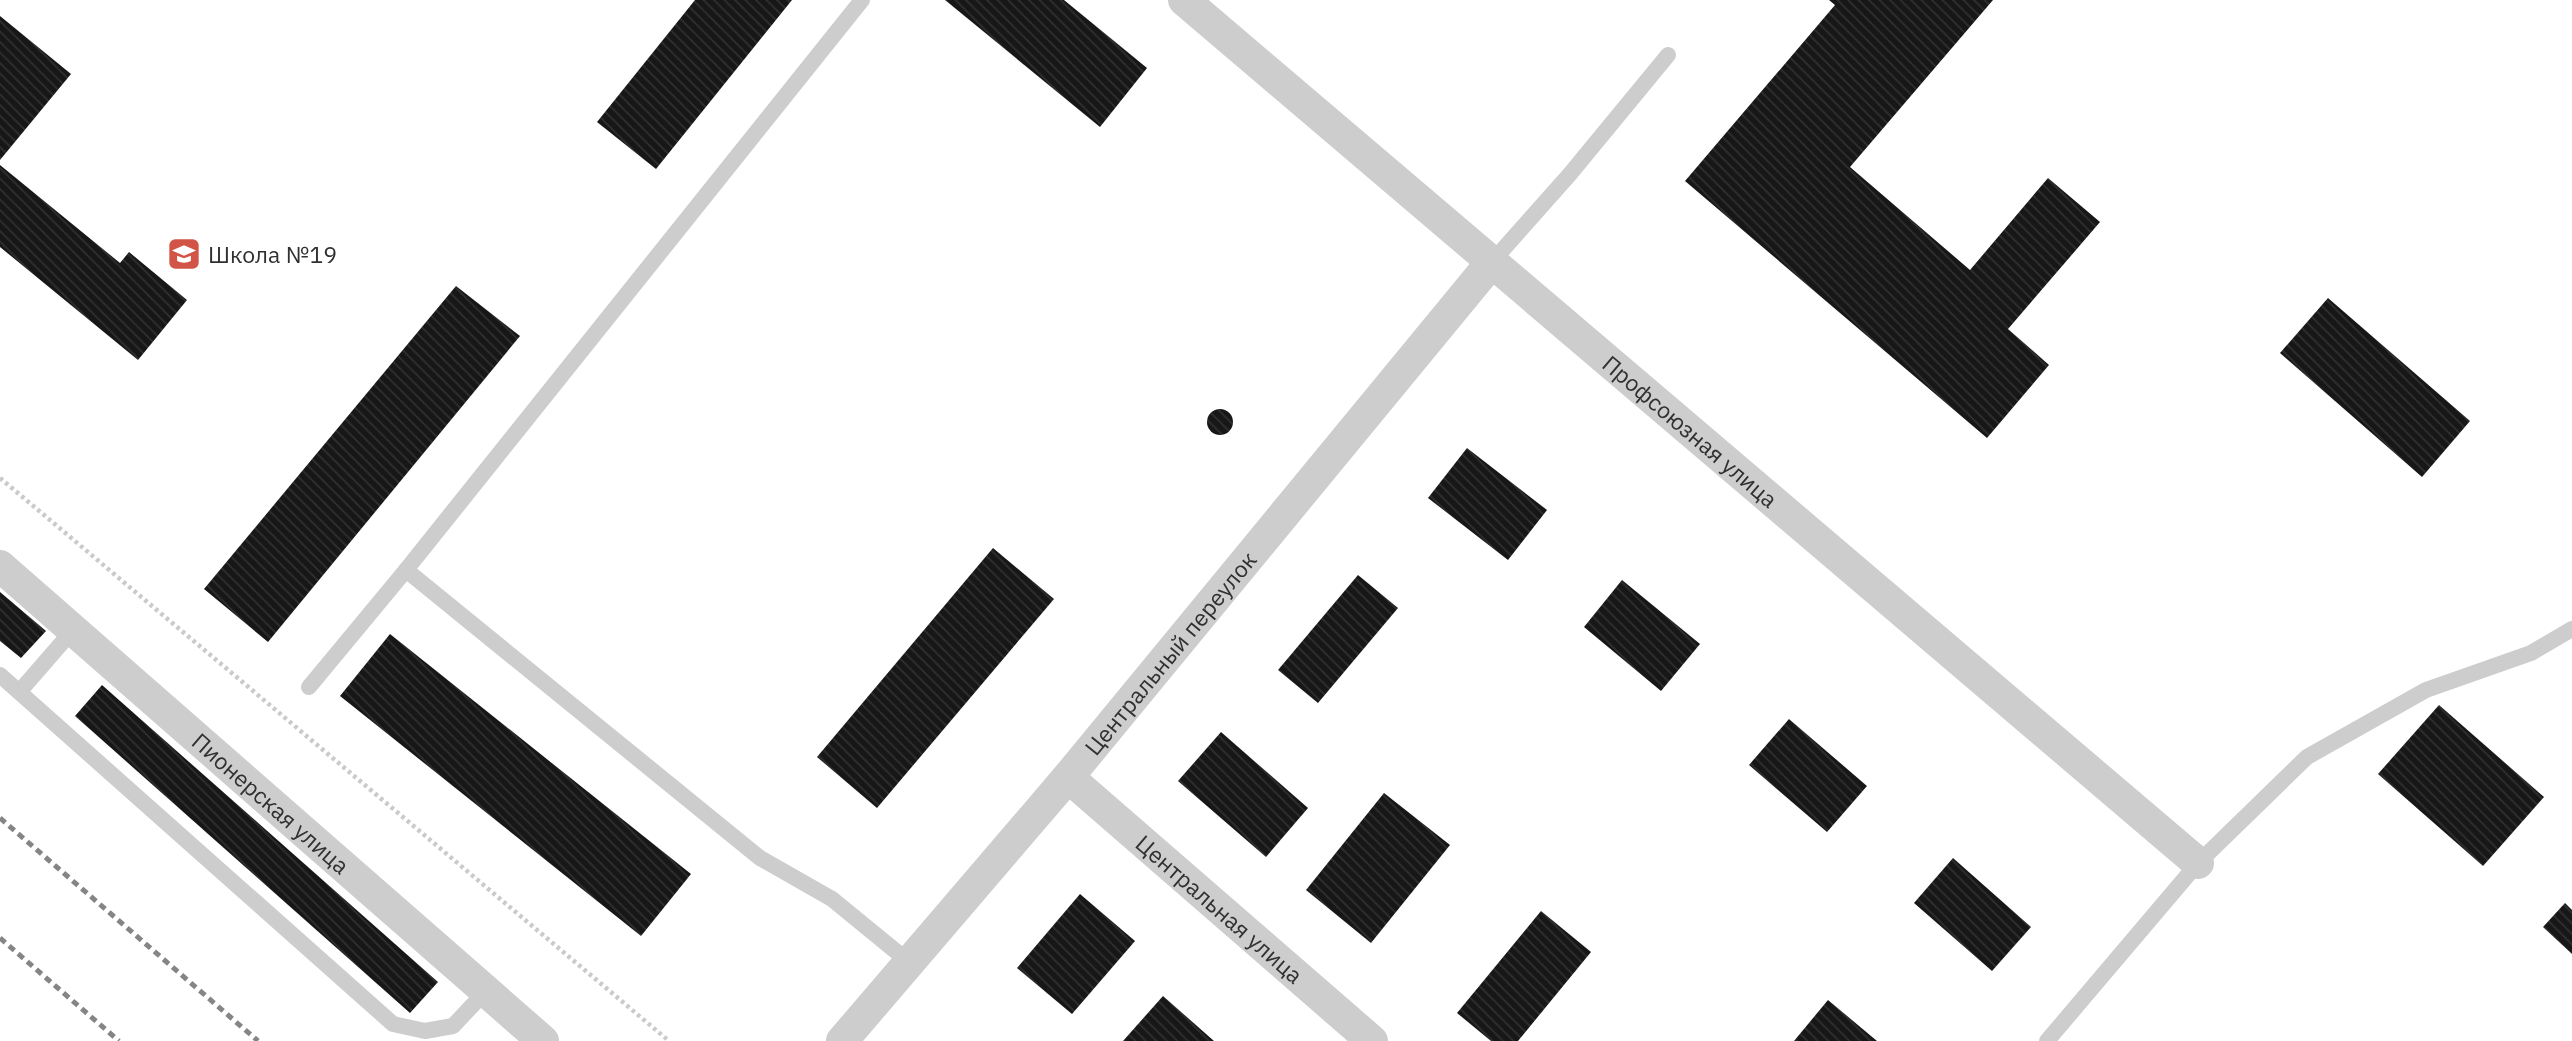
<svg xmlns="http://www.w3.org/2000/svg" width="2572" height="1041" font-family="'IBM Plex Sans',sans-serif">
	<defs>
		<pattern id="building-back-hatch" width="6" height="6" patternUnits="userSpaceOnUse" patternTransform="scale(1.75)"><rect width="6" height="6" fill="#171717"/><path d="M-1 5l2 2M0 0l6 6M5-1l2 2" fill="none" stroke="#303030"/></pattern>
	</defs>
	<rect width="100%" height="100%" fill="#fff"/>
	<g fill="url(#building-back-hatch)">
		<path d="M 695,0 L 792,0 L 656,169 L 597,122 Z"/>
		<path d="M 945,0 L 1064,0 L 1147,68 L 1100,127 Z"/>
		<path d="M 1829,0 L 1993,0 L 1850,167 L 1970,270 L 2048,178 L 2100,222 L 2008,329 L 2049,365 L 1987,438 L 1685,181 L 1835,5 Z"/>
		<path d="M 0,16 L 71,74 L 0,160 Z"/>
		<path d="M 0,165 L 120,263 L 129,252 L 187,300 L 138,360 L 0,247 Z"/>
		<path d="M 456,286 L 520,336 L 268,642 L 204,589 Z"/>
		<path d="M 2328,298 L 2470,421 L 2422,477 L 2280,353 Z"/>
		<circle cx="1220" cy="422" r="13"/>
		<path d="M 1467,448 L 1547,510 L 1508,560 L 1428,498 Z"/>
		<path d="M 993,548 L 1054,599 L 877,808 L 817,757 Z"/>
		<path d="M 1358,575 L 1398,608 L 1318,703 L 1278,670 Z"/>
		<path d="M 1622,580 L 1700,644 L 1661,691 L 1584,627 Z"/>
		<path d="M 0,592 L 46,631 L 21,658 L 0,641 Z"/>
		<path d="M 390,634 L 691,874 L 641,936 L 340,696 Z"/>
		<path d="M 102,685 L 438,982 L 410,1013 L 75,716 Z"/>
		<path d="M 2439,705 L 2544,797 L 2483,866 L 2378,774 Z"/>
		<path d="M 1789,719 L 1867,786 L 1827,832 L 1749,765 Z"/>
		<path d="M 1221,732 L 1308,808 L 1266,857 L 1178,781 Z"/>
		<path d="M 1384,793 L 1450,845 L 1371,943 L 1306,890 Z"/>
		<path d="M 1953,858 L 2031,927 L 1992,971 L 1914,903 Z"/>
		<path d="M 1080,894 L 1135,941 L 1072,1014 L 1017,968 Z"/>
		<path d="M 2565,903 L 2572,910 L 2572,954 L 2543,927 Z"/>
		<path d="M 1541,911 L 1591,952 L 1518,1041 L 1491,1041 L 1457,1013 Z"/>
		<path d="M 1163,996 L 1214,1041 L 1123,1041 Z"/>
		<path d="M 1828,1000 L 1877,1041 L 1794,1041 Z"/>
	</g>
	<g fill="none" stroke-linecap="round" stroke-linejoin="round">
		<path stroke="#cacaca" stroke-width="4.5" stroke-dasharray="3.5 3.5" stroke-linecap="butt" d="M 0,478 L 669,1041"/>
		<g stroke="#cdcdcd" stroke-width="16">
			<path d="M 1491,263 L 1570,174 L 1668,55"/>
			<path d="M 406,570 L 760,858 L 832,899 L 909,962"/>
			<path d="M 0,675 L 393,1024 L 425,1031 L 453,1026 L 486,991"/>
			<path d="M 309,687 L 406,570 L 862,0"/>
			<path d="M 20,691 L 73,630"/>
			<path d="M 2047,1041 L 2198,863 L 2307,757 L 2426,690 L 2531,653 L 2572,629"/>
		</g>
		<g stroke="#cdcdcd" stroke-width="32">
			<path id="s1" d="M 1184,0 L 2198,863"/>
			<path id="s2" d="M 0,566 L 543,1041"/>
			<path id="s3" d="M 1068,777 L 1372,1041"/>
			<path id="s4" d="M 842,1041 L 1068,777 L 1491,263"/>
		</g>
		<g stroke="#858585" stroke-width="5" stroke-dasharray="7 5" stroke-linecap="butt">
			<path d="M 0,818 L 258,1041"/>
			<path d="M 0,938 L 119,1041"/>
		</g>
	</g>
	<defs>
		<symbol id="school-square" viewBox="-11 -11 22 22"><rect x="-9" y="-9" width="18" height="18" rx="4" fill="#d25446" stroke="#fff"/><path d="M0-5L7-2L0 1L-7-2ZM-4 1L0 2.5L4 1V4Q0 6-4 4Z" fill="#fff"/></symbol>
	</defs>
	<g fill-rule="evenodd">
		<use href="#school-square" x="165" y="235" width="38" height="38"/>
	</g>
	<g text-anchor="middle" dominant-baseline="central" stroke-width="7" stroke-linejoin="round" paint-order="stroke">
		<g font-size="23" fill="#303030" stroke="#fff" text-anchor="start">
			<text x="208" y="254">Школа №19</text>
		</g>
		<g font-size="23" fill="#303030" stroke="#fff">
			<text stroke="none"><textPath href="#s1" startOffset="665">Профсоюзная улица</textPath></text>
			<text stroke="none"><textPath href="#s4" startOffset="508">Центральный переулок</textPath></text>
			<text stroke="none"><textPath href="#s2" startOffset="360">Пионерская улица</textPath></text>
			<text stroke="none"><textPath href="#s3" startOffset="201">Центральная улица</textPath></text>
		</g>
	</g>
</svg>
